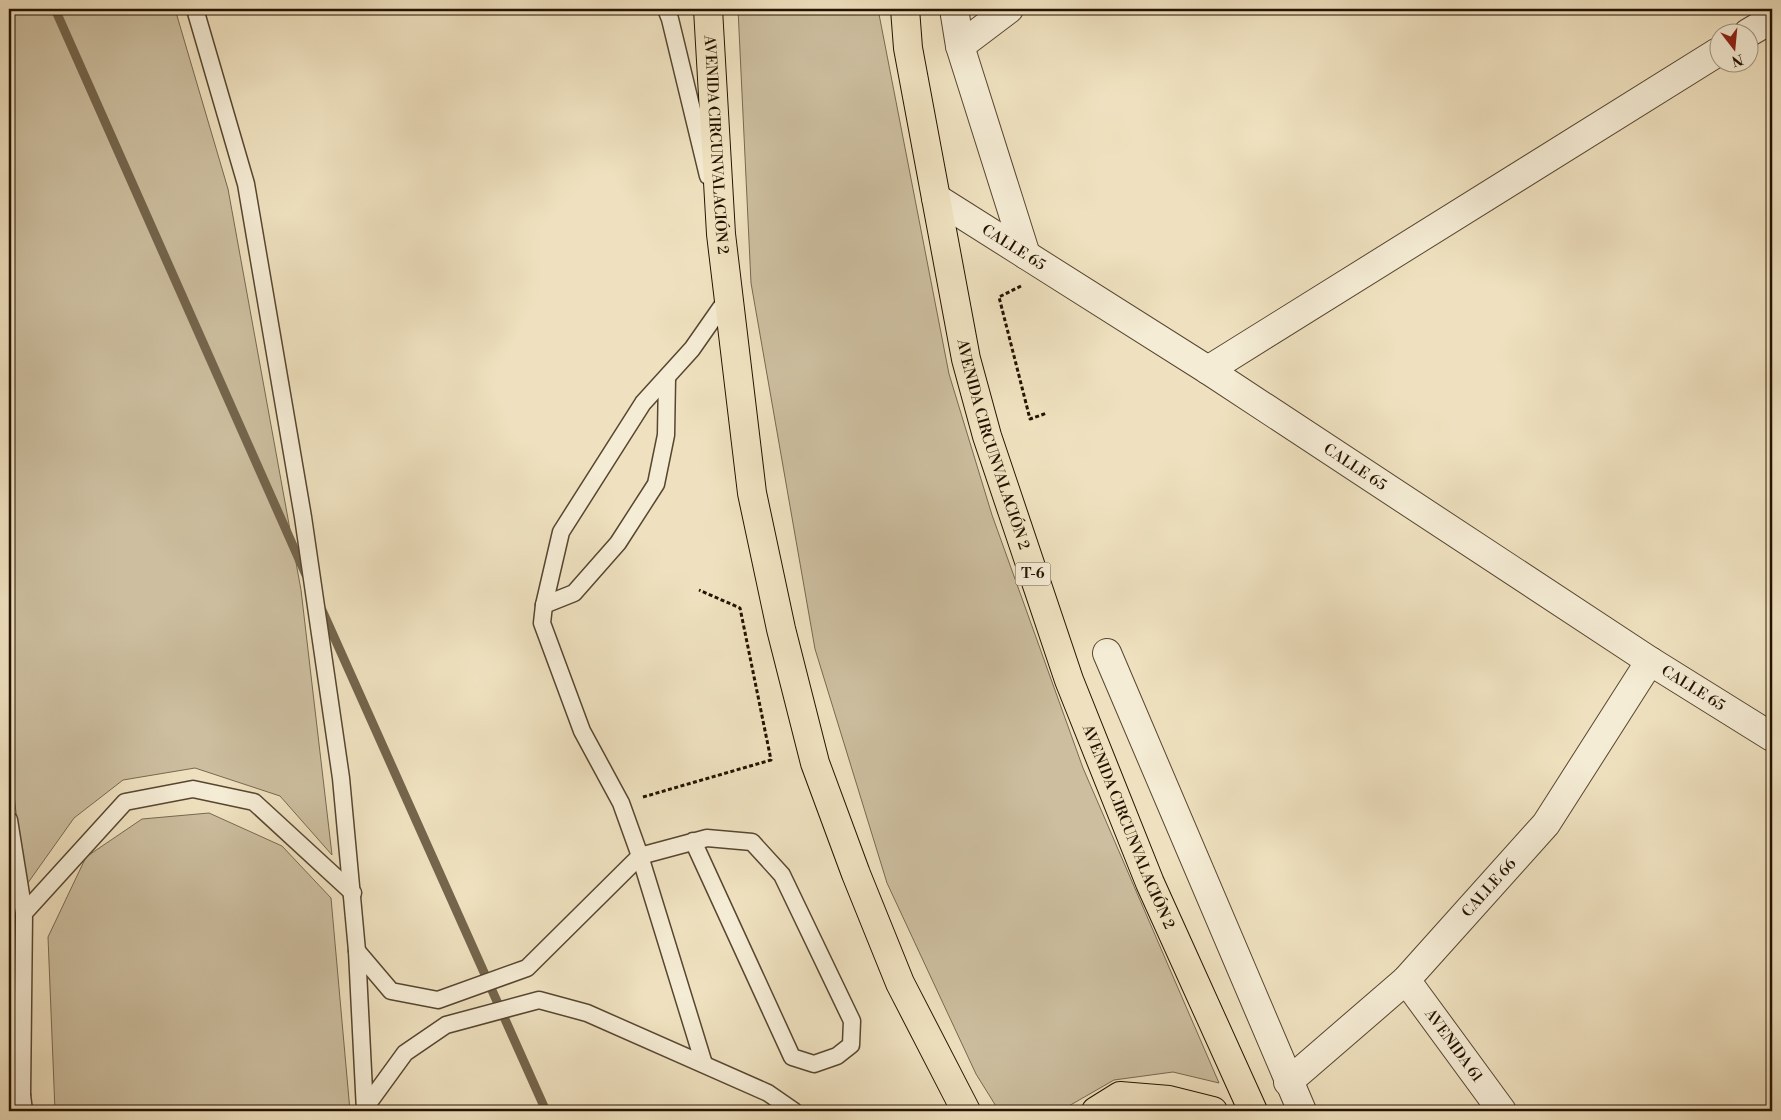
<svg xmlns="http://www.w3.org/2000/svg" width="1781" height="1120" font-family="'Libre Bodoni',serif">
	<rect width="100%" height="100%" fill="#efe1bf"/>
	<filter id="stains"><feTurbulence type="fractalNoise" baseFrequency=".004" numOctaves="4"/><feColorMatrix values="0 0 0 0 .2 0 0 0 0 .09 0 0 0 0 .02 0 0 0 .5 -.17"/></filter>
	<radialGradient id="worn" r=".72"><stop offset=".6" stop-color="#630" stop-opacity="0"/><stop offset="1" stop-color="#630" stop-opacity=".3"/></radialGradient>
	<g fill="#ccbe9f" stroke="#786850">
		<path d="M 9,9 L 175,9 L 228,189 L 301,590 L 332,855 L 280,796 L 195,768 L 123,780 L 74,818 L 25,887 L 9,754 Z"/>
		<path d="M 738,9 L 878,9 L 949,374 L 992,515 L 1083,768 L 1219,1083 L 1173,1072 L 1114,1080 L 1060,1111 L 999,1111 L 976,1074 L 887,883 L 815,649 L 751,283 Z"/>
		<path d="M 209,813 L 282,846 L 331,898 L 350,1111 L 55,1111 L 48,937 L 86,857 L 142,819 Z"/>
	</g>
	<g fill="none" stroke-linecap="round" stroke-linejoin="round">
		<g stroke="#74654c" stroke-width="9">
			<path d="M 55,9 L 306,575"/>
			<path d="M 322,610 L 546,1111"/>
		</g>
		<defs>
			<g id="service">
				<path d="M 195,9 L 246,184 L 303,517 L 341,778 L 357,951 L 365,1111"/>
				<path d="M 666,9 L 670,19 L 708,176"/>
				<path d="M 544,605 L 574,593 L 618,543 L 656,484 L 666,435 L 667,377"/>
				<path d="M 9,820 L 24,913"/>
				<path d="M 693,841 L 792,1057 L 814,1064 L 837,1056 L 851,1045 L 852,1021 L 782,875 L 752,842 L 707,838 L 640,856 L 704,1064"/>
				<path d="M 357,951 L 391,991 L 438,1000 L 527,968 L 640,856 L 621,803 L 582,731 L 542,623 L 544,605 L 561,532 L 643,403 L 692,349 L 729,296"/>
				<path d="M 365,1108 L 405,1053 L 446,1025 L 539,1000 L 587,1013 L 768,1093 L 794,1111"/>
				<path d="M 10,1111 L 22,1095"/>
				<path d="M 24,1111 L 22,1095 L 24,913 L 125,802 L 193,789 L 254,802 L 353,893"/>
			</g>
			<g id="minor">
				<path d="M 954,9 L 960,46 L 1026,255"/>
				<path d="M 1748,33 L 1772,19"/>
				<path d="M 960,46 L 1009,9"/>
				<path d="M 1208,370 L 1718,52"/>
				<path d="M 1107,653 L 1302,1111"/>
				<path id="s1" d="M 1406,980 L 1502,1111"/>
				<path id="s2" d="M 1288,1082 L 1406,980 L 1546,824 L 1650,661"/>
			</g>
			<g id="tertiary">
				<path id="s3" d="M 936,198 L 1208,370 L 1650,661 L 1772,737"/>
			</g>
			<g id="trunk">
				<path id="s4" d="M 708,9 L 721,234 L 752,493 L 781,629 L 815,763 L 856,874 L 900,983 L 966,1111"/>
				<path id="s5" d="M 905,9 L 908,48 L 966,359 L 987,436 L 1069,680 L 1150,883 L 1253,1111"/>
				<path d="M 1096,1111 L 1120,1096 L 1169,1100 L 1213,1111"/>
			</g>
		</defs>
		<use href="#service" stroke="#574630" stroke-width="19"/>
		<use href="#minor" stroke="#574630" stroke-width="30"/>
		<use href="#tertiary" stroke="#574630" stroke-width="30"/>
		<use href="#trunk" stroke="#241300" stroke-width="30"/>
		<g stroke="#241300" stroke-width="3" stroke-dasharray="4 2.5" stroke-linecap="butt">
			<path d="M 1021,286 L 999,297 L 1030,419 L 1047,413"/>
			<path d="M 643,797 L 771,760 L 740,608 L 699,590"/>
		</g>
		<use href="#service" stroke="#f5ecd5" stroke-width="16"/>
		<use href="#minor" stroke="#f5ecd5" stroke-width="28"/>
		<use href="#tertiary" stroke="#f5ecd5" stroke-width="28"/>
		<use href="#trunk" stroke="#efe1bf" stroke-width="28"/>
	</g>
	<g text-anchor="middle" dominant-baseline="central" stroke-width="4.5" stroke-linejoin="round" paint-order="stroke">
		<rect fill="#f5ecd5" stroke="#635440" stroke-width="1" x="1015.5" y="562.5" width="35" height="23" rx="4"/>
		<g font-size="14" font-weight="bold" fill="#241300">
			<text x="1033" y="574">T-6</text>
		</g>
		<g font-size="15" fill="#241300" stroke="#f5ecd5">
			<text stroke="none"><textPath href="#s4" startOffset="136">AVENIDA CIRCUNVALACIÓN 2</textPath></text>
			<text stroke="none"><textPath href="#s3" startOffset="92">CALLE 65</textPath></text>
			<text stroke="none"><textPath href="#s5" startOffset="445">AVENIDA CIRCUNVALACIÓN 2</textPath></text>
			<text stroke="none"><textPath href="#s3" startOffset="498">CALLE 65</textPath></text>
			<text stroke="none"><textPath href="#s3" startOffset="902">CALLE 65</textPath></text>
			<text stroke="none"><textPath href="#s5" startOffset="851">AVENIDA CIRCUNVALACIÓN 2</textPath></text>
			<text stroke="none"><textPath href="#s2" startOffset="280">CALLE 66</textPath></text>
			<text stroke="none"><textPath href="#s1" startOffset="81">AVENIDA 61</textPath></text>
		</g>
	</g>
	<rect width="1781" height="1120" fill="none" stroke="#efe1bf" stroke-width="30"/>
	<rect x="10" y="10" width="1761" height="1100" fill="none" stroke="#241300" stroke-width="2.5"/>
	<rect x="15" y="15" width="1751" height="1090" fill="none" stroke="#241300"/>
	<g transform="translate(1734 48) rotate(164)"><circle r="24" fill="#f5ecd5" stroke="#a19580"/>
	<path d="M0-4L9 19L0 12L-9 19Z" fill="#8f2418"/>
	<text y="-8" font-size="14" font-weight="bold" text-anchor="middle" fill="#241300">N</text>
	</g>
	<rect width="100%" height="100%" filter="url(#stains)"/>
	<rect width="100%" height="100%" fill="url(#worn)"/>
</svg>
